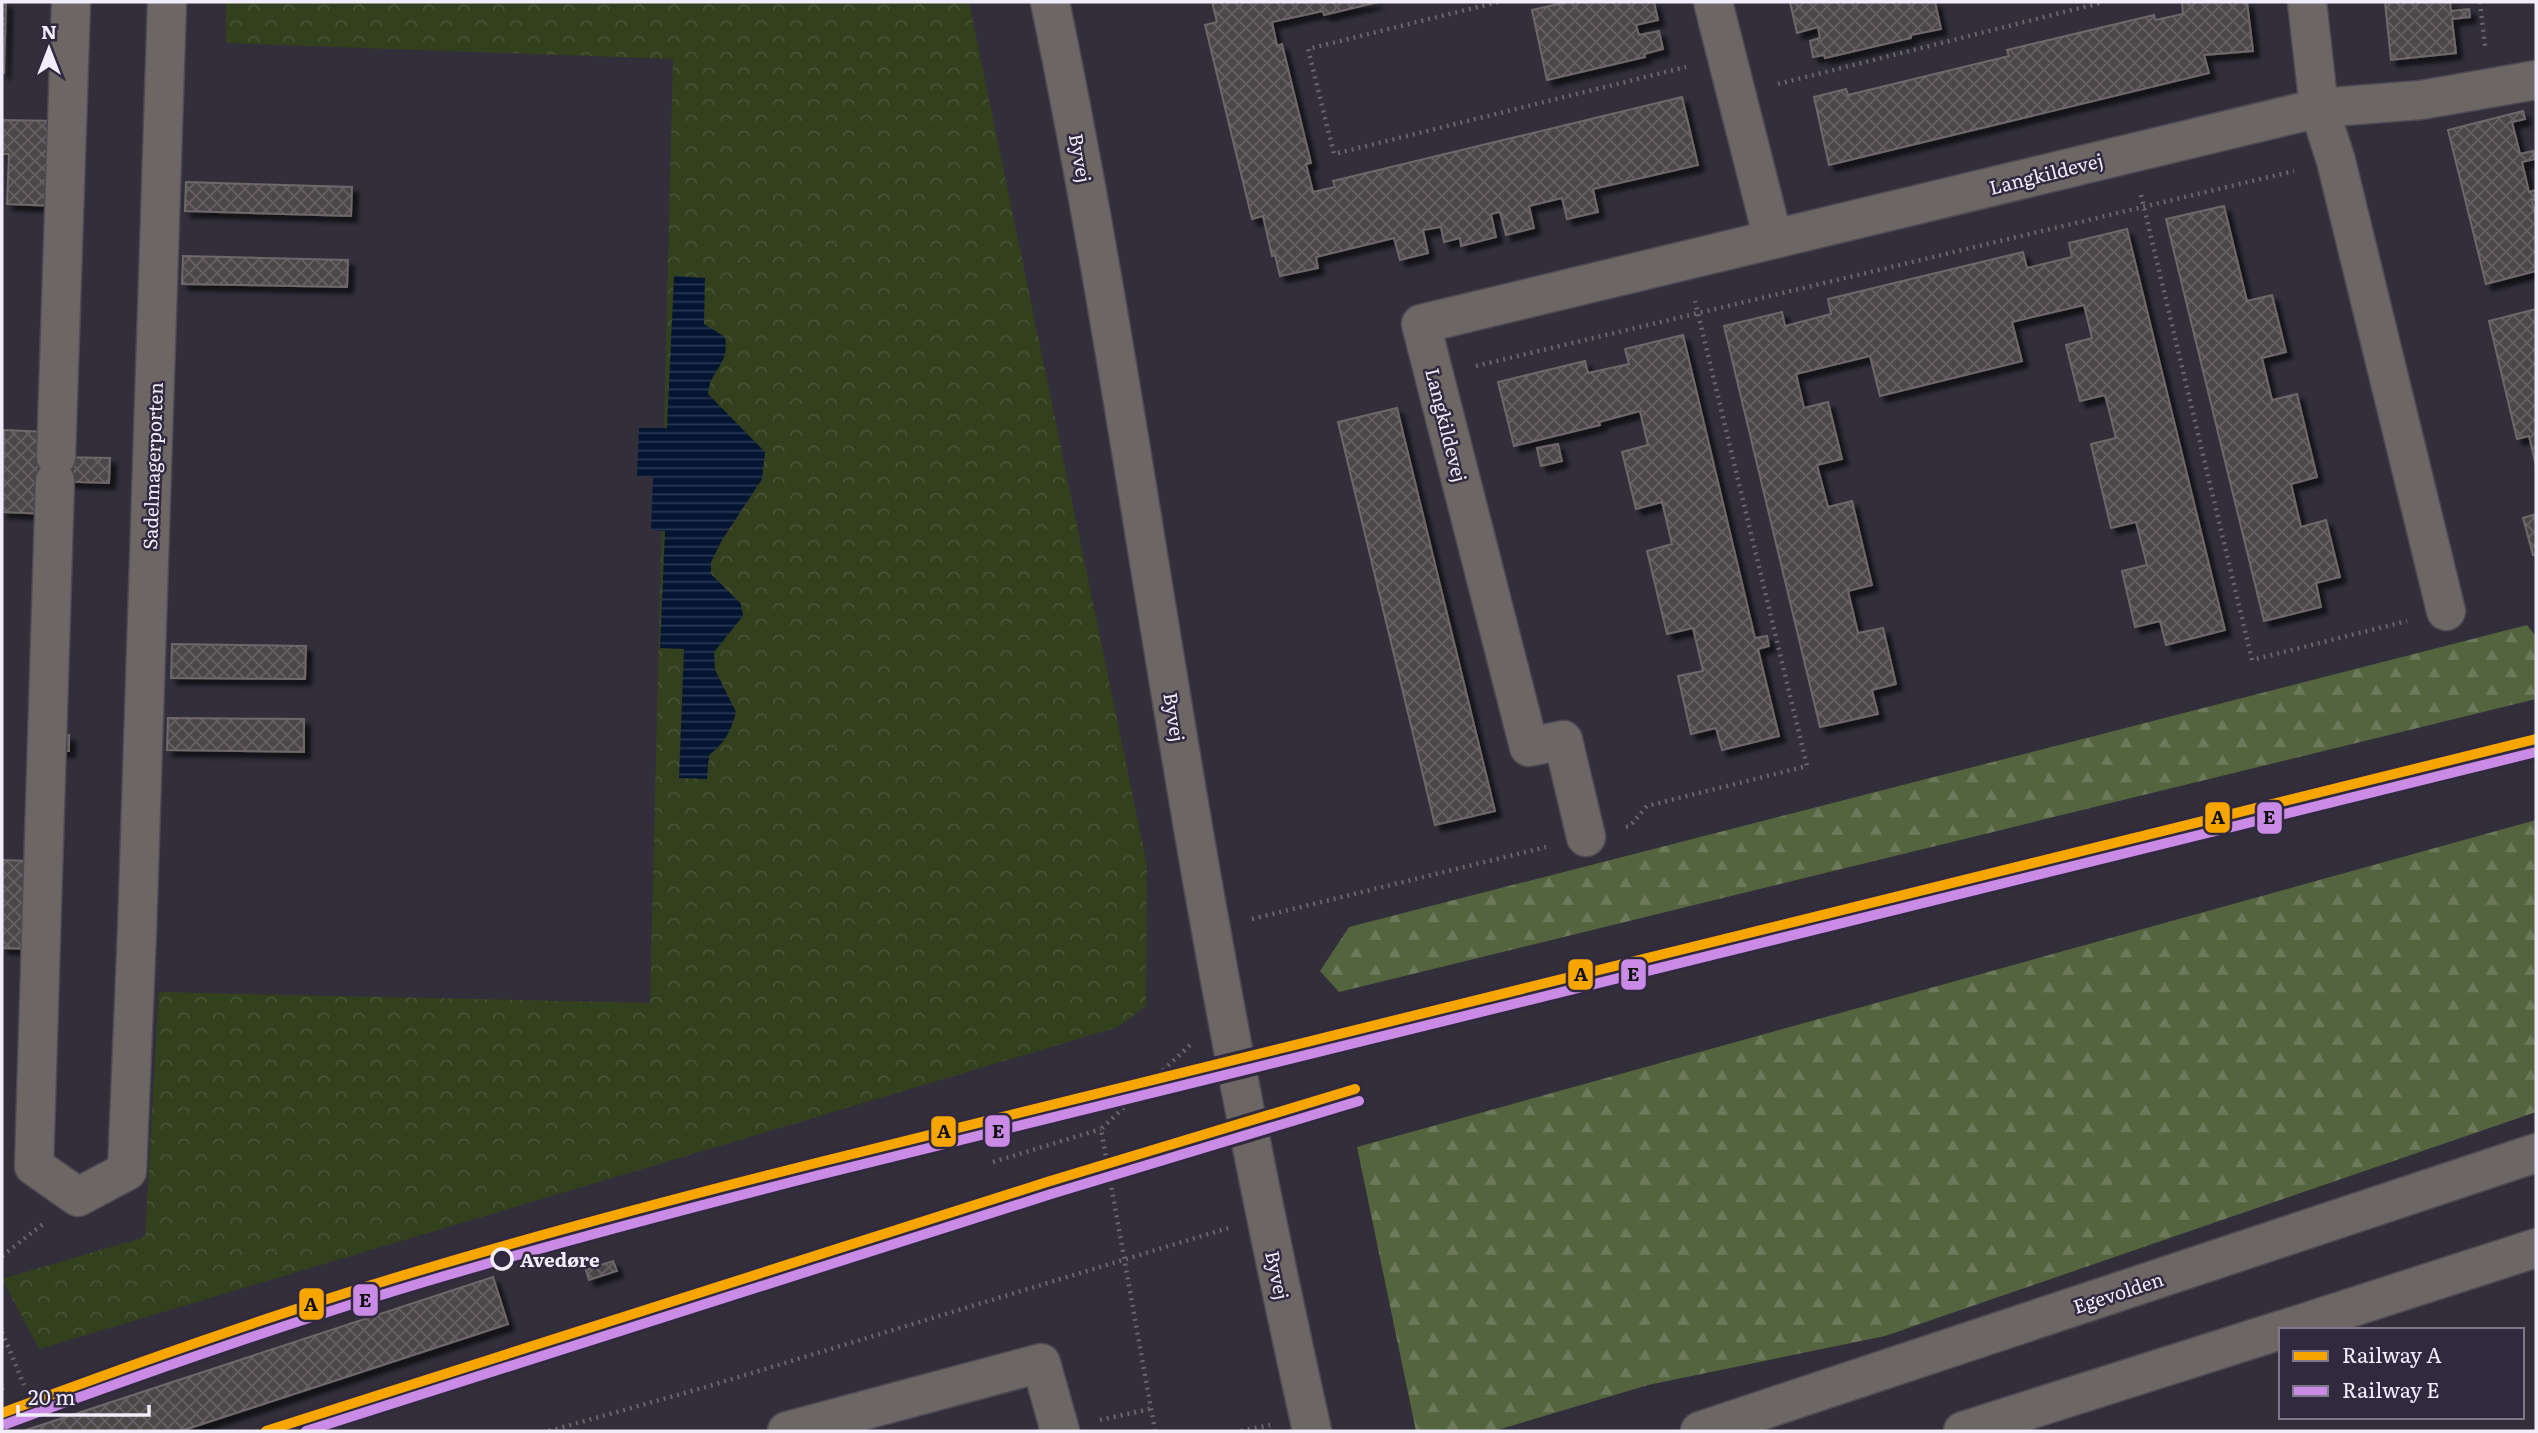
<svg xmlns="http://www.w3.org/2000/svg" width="2538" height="1433" font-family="Literata,serif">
	<defs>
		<pattern id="forest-firs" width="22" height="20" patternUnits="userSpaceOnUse" patternTransform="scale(1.75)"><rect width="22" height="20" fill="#53643e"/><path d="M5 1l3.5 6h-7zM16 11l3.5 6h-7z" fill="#6c7a5b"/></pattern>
		<pattern id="park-crowns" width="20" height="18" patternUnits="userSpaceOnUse" patternTransform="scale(1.75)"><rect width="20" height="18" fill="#32401d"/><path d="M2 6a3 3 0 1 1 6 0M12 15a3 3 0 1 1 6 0" fill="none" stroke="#465334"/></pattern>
		<pattern id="water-rules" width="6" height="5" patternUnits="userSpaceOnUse" patternTransform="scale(1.75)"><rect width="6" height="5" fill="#041532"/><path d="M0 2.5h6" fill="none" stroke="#293751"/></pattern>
		<pattern id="building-cross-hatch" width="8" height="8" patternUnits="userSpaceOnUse" patternTransform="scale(1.75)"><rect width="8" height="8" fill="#4c4649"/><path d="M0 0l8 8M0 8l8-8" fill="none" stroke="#666164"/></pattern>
		<filter id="shadow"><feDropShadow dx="6" dy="6" stdDeviation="2" flood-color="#0009"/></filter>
	</defs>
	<rect width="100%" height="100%" fill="#322f3a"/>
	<g fill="url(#forest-firs)">
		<path d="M 2527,625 L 2536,637 L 2536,699 L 1339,992 L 1320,971 L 1349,927 Z"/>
		<path d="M 2536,820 L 2536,1112 L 1885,1336 L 1648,1385 L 1494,1431 L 1416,1431 L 1357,1147 Z"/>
	</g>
	<path fill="url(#park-crowns)" d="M 226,2 L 969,2 L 1147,865 L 1146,1006 L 1118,1027 L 39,1349 L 2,1279 L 145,1237 L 159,992 L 650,1003 L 673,59 L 226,43 Z"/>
	<path fill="url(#water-rules)" d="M 674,276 L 705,278 L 704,324 L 725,337 C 730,366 710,369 708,394 L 765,452 L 762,479 L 722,540 L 711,562 L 711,574 L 741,604 L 743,616 L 714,652 L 715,670 L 736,712 C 731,731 725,743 709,755 L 707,779 L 679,778 L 684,649 L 660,648 L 665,531 L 651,530 L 653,477 L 637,476 L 639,428 L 667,428 Z"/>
	<g fill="url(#building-cross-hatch)" stroke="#6e686a" stroke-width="2" filter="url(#shadow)">
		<path d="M 2,2 L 6,2 L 4,73 L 2,72 Z"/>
		<path d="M 1212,2 L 1378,2 L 1324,15 L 1323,11 L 1272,22 L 1277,46 L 1282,44 L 1311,163 L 1306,164 L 1313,192 L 1335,187 L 1333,181 L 1682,97 L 1698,165 L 1593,189 L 1598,212 L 1567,219 L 1562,198 L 1529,206 L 1534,228 L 1506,235 L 1500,212 L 1491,214 L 1496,237 L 1461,246 L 1460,238 L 1444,242 L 1441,227 L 1423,230 L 1428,253 L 1400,260 L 1394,238 L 1316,257 L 1318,268 L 1280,276 L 1275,255 L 1272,256 L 1263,216 L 1252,219 L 1205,25 L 1217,22 Z"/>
		<path d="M 1567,2 L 1654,2 L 1658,20 L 1636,25 L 1639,35 L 1659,31 L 1663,49 L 1644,54 L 1645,57 L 1547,80 L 1532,10 Z"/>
		<path d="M 1790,2 L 1935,2 L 1941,29 L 1911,35 L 1911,38 L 1825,58 L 1824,55 L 1813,57 L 1810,41 L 1820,38 L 1818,27 L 1797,33 Z"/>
		<path d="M 2182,2 L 2247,2 L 2253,51 L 2204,55 L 2209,73 L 1829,165 L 1814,97 L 1846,89 L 1848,95 L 2009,56 L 2007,50 L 2154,15 L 2155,20 L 2183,14 Z"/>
		<path d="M 2385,2 L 2450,2 L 2451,11 L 2469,9 L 2470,17 L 2452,19 L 2456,53 L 2391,60 Z"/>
		<path d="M 2523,111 L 2525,119 L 2512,122 L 2520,154 L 2533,151 L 2535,159 L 2522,162 L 2529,192 L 2536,190 L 2536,199 L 2532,200 L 2536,220 L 2536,271 L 2486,284 L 2448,130 Z"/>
		<path d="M 2,120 L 58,121 L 55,206 L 7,204 L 9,154 L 2,154 Z"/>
		<path d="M 186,182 L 352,187 L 351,216 L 185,211 Z"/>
		<path d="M 2224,206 L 2247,301 L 2272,295 L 2286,352 L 2262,358 L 2272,400 L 2297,394 L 2317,477 L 2291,484 L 2301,527 L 2326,520 L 2340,577 L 2316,583 L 2321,607 L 2264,621 L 2166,219 Z"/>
		<path d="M 2127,229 L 2225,630 L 2166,645 L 2160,621 L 2135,627 L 2122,571 L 2147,565 L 2136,522 L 2111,528 L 2091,444 L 2116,438 L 2105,395 L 2080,401 L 2066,345 L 2092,338 L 2084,305 L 2012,322 L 2022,361 L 1880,396 L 1870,356 L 1796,374 L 1804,408 L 1828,402 L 1842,459 L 1817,465 L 1828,507 L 1852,501 L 1872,585 L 1848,591 L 1858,633 L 1883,628 L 1896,684 L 1872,690 L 1878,714 L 1820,727 L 1724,326 L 1782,312 L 1785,326 L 1831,314 L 1828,299 L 2023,252 L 2027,268 L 2072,257 L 2069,243 Z"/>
		<path d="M 183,256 L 348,260 L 347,287 L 182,284 Z"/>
		<path d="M 2536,309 L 2536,466 L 2529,436 L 2517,439 L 2489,321 Z"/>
		<path d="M 1683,335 L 1755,638 L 1767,636 L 1769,646 L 1758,649 L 1779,736 L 1722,750 L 1716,728 L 1691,734 L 1678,676 L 1703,671 L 1693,628 L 1667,634 L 1647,551 L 1672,544 L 1662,502 L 1636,509 L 1622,452 L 1648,445 L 1640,411 L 1599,422 L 1600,425 L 1514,446 L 1498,382 L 1585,361 L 1588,373 L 1629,364 L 1625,349 Z"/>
		<path d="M 1397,408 L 1495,811 L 1435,825 L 1338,422 Z"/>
		<path d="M 4,430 L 49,432 L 56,457 L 110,458 L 109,483 L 48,481 L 47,514 L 2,512 Z"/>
		<path d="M 1558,444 L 1562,461 L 1541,466 L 1537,448 Z"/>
		<path d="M 2536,514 L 2536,554 L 2533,555 L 2523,518 Z"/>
		<path d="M 172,644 L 306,646 L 305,679 L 171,678 Z"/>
		<path d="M 168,718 L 304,719 L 304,752 L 167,750 Z"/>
		<path d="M 69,735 L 69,751 L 59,751 L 59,736 Z"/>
		<path d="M 2,860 L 30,861 L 28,949 L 2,948 Z"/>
		<path d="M 613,1261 L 617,1271 L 589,1280 L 586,1270 Z"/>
		<path d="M 493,1277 L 508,1324 L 181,1431 L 23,1431 Z"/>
	</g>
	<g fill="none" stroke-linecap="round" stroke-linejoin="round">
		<defs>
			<g id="minor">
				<path d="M 1050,2 C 1114,309 1155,621 1211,930 C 1241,1098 1275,1265 1312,1431"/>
				<path d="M 1713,2 L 1773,239"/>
				<path d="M 56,457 L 71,2"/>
				<path d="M 55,481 L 34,1166 L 78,1197 L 127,1171 L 137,931 L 167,2"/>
				<path d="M 2446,611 L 2336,161 L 2319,108 L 2421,100 L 2536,80"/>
				<path d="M 1586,837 L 1563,740 L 1529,747 L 1421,324 L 2319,108 L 2307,2"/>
				<path d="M 2282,1330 L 2536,1248"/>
				<path d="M 787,1431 L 1041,1363 L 1060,1431"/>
				<path d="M 1700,1431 L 2536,1153"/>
				<path d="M 1963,1431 L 2281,1330"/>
			</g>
		</defs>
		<use href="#minor" stroke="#4e4a54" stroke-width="41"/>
		<g stroke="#696669" stroke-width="4.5" stroke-dasharray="2 5" stroke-linecap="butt">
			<path d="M 1498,2 L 1308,49 L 1334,154 L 1686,67"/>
			<path d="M 2480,2 L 2485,46"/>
			<path d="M 1778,84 L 2104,2"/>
			<path d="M 2141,195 L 2252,660 L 2407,621"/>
			<path d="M 1476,366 L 2294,171"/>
			<path d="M 1626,827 L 1630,826 L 1647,806 L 1807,766 L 1695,301"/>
			<path d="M 1252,919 L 1546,847"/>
			<path d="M 993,1162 L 1101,1129"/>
			<path d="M 2,1256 L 43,1224"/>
			<path d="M 2,1332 L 24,1385"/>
			<path d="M 2,1388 L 3,1391"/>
			<path d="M 1100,1420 L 1150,1409"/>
			<path d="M 549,1431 L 706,1387 L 1228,1228"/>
			<path d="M 1155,1431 L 1101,1129 L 1190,1045"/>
			<path d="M 1241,1431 L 1270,1425"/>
		</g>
		<use href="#minor" stroke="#6c6665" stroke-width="38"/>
		<defs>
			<g id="rail-1">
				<path d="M 2,1413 C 146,1359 291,1308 438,1265 C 563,1228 689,1195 816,1163 L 2536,739"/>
				<path d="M 266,1431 L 1047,1182 L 1355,1089"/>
			</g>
			<g id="rail-2">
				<path d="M 6,1424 C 150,1371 294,1320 441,1277 C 566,1240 693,1207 819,1175 L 2536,752"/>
				<path d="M 306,1431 L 1051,1194 L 1359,1101"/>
			</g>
		</defs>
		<use href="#rail-1" stroke="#312a3f" stroke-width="16"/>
		<use href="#rail-2" stroke="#312a3f" stroke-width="16"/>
		<use href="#rail-1" stroke="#f7a600" stroke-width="10"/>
		<use href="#rail-2" stroke="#ca8be6" stroke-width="10"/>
	</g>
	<circle fill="#312a3f" stroke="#f1edfb" stroke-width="3.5" cx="502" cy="1259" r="10"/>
	<g text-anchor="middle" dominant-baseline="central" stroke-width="5" stroke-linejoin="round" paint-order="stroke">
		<g font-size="19" fill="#f1edfb" stroke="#312a3f">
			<text transform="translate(1081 158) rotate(80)">Byvej</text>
			<text transform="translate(2046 173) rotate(-14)">Langkildevej</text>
			<text transform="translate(1447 425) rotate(76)">Langkildevej</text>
			<text transform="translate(152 466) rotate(-88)">Sadelmagerporten</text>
			<text transform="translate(1175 717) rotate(81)">Byvej</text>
			<text transform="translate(1278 1275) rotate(78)">Byvej</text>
			<text transform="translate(2118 1292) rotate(-18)">Egevolden</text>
		</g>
		<g font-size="19" font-weight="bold" fill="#f1edfb" stroke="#312a3f" text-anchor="start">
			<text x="520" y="1259">Avedøre</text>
		</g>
	</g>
	<g stroke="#312a3f" stroke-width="2.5">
		<rect x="2204" y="801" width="27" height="33" rx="7" fill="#f7a600"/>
		<rect x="2256" y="801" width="27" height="34" rx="7" fill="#ca8be6"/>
		<rect x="1620" y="958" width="27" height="33" rx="7" fill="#ca8be6"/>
		<rect x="1567" y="958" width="27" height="33" rx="7" fill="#f7a600"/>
		<rect x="984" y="1114" width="27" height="34" rx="7" fill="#ca8be6"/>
		<rect x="930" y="1115" width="27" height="33" rx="7" fill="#f7a600"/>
		<rect x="352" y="1283" width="27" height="34" rx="7" fill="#ca8be6"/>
		<rect x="298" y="1287" width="27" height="34" rx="7" fill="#f7a600"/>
	</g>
	<g font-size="19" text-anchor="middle" font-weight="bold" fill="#111">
		<text x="2218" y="824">A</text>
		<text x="2269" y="824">E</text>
		<text x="1633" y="981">E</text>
		<text x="1581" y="981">A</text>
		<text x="998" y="1138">E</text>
		<text x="944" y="1138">A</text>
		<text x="365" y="1307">E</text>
		<text x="311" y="1311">A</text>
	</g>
	<rect width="2538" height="1433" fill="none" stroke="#f1edfb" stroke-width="7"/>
	<rect x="2279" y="1328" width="245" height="91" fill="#312a3f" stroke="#7e788a" stroke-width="2"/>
	<rect x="2293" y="1351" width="35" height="10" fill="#f7a600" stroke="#7e788a" stroke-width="2"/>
	<text x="2342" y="1363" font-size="21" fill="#f1edfb">Railway A</text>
	<rect x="2293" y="1386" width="35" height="10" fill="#ca8be6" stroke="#7e788a" stroke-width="2"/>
	<text x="2342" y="1398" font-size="21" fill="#f1edfb">Railway E</text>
	<g transform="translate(49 49)" stroke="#312a3f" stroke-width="5" paint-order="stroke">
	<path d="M0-5L12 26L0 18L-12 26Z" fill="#f1edfb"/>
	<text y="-10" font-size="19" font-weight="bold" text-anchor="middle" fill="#f1edfb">N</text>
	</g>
	<path d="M18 1405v10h131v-10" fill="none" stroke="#f1edfb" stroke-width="3.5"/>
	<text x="28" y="1405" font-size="21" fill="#f1edfb" stroke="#312a3f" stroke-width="5" paint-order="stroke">20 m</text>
</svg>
